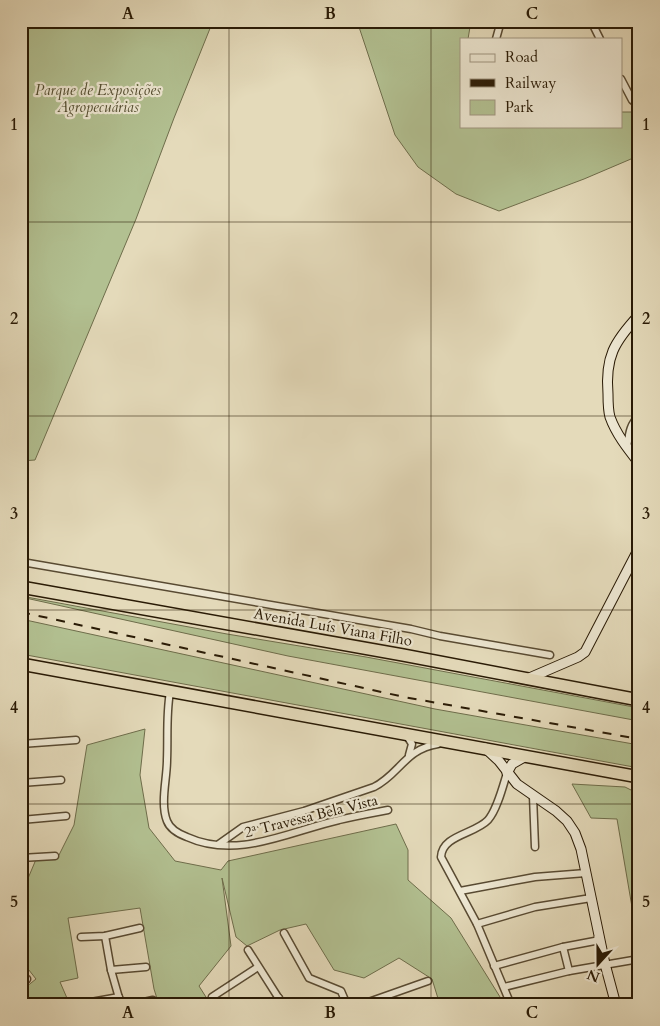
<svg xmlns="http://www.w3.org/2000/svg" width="660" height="1026" font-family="Cardo,serif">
	<rect width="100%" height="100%" fill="#e4daba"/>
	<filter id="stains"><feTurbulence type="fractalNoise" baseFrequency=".004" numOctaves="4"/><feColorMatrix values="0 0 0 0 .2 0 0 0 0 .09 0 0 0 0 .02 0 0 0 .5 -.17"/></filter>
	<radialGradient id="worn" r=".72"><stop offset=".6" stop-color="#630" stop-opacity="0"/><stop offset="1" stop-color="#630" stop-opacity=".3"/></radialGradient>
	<g fill="#b2c091" stroke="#6e6d4b">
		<path d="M 21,21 L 213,21 L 174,118 L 136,219 L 35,460 L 21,461 Z"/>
		<path d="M 357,21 L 471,21 L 468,39 L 461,39 L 461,126 L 621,126 L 621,112 L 639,112 L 638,156 L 584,179 L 499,211 L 456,194 L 418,167 L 395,135 Z"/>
		<path d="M 21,596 L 227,634 L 366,657 L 639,708 L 639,721 L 288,656 L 21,597 Z"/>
		<path d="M 21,619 L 435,709 L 639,745 L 639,768 L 21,654 Z"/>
		<path d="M 145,729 L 140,775 L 149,828 L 175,861 L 221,870 L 228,861 L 396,824 L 408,850 L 408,880 L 451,918 L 505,1005 L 440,1005 L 432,979 L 399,958 L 364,978 L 334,970 L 306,924 L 280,930 L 247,946 L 236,937 L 222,878 L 231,946 L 199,986 L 211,1005 L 159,1005 L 154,989 L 140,908 L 68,918 L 78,978 L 60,982 L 70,1005 L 21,1005 L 21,991 L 36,979 L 21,960 L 21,895 L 37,857 L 59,855 L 74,825 L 87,745 Z"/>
		<path d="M 572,784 L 625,787 L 639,794 L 639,915 L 633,913 L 617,819 L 591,818 Z"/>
	</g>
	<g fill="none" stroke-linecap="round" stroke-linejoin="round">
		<defs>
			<g id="street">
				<path d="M 591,21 L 600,39"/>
				<path d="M 496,39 L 501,21"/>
				<path d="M 621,79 L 632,100 L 639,106"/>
				<path d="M 627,448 C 629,435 629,425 639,416"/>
				<path d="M 22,562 L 411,629 L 440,636 L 550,655"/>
				<path d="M 170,692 C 166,715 168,737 167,760 C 167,779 160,803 167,821 C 170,829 179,834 187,837 C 238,860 290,831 339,820 C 355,816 372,813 388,810"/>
				<path d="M 407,736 L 412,744 L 409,755"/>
				<path d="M 21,744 L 76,740"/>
				<path d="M 507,773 C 503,786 497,810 488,820 C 475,834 442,835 441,857 L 477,924 L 511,1005"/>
				<path d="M 21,783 L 61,780"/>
				<path d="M 533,796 L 535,847"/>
				<path d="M 21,820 L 66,816"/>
				<path d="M 219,844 L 243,827 L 304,811 L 374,787 C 399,775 405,749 438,744"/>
				<path d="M 21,858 L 55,856"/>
				<path d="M 460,891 L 535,877 L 586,873"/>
				<path d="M 477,924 L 535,907 L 591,898"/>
				<path d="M 284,933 L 309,978 L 341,991 L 347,1005"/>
				<path d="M 105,936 L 111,970 L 121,1005"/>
				<path d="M 81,937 L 105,936 L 140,928"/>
				<path d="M 563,947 L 569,971"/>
				<path d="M 248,950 L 283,1005"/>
				<path d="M 494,966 L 563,947 L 600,940"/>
				<path d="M 111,970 L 146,967"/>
				<path d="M 21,979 L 27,979"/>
				<path d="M 504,987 L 569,971 L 639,959"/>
				<path d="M 212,997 L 258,967"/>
				<path d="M 80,1004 L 119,997"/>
				<path d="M 130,1005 L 153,1000"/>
				<path d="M 269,1005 L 279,998"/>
				<path d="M 360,1005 L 428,981"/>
				<path d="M 623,1005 L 639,1001"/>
			</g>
			<g id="secondary">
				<path d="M 639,315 C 614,342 605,357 608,394 C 608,402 608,410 610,417 C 616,434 628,449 639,463"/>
				<path d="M 527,679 L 578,657 L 585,652 L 639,548"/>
				<path d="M 485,748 L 499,761 L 517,784 L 556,811 L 567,821 L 575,833 L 581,849 L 605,964 L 616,1005"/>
				<path d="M 507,773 L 512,764 L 526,756"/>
			</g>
			<g id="highway">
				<path d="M 21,587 L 403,655 L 639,700"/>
				<path d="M 21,664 L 639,777"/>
			</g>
		</defs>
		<use href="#street" stroke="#584a32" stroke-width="9"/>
		<use href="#secondary" stroke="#291a05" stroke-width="11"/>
		<use href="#highway" stroke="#291a05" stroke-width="14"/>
		<use href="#street" stroke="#ede7d2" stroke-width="6"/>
		<use href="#secondary" stroke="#ede7d2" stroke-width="9"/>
		<use href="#highway" stroke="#e4daba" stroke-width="11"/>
		<path stroke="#291a05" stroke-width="2" stroke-dasharray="9 9" stroke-linecap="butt" d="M 21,612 L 404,697 L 639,739"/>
	</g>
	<path fill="none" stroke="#291a05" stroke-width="1" stroke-opacity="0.55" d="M 229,21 L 229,1005M 431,21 L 431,1005M 21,222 L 639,222M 21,416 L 639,416M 21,610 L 639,610M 21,804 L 639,804"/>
	<g text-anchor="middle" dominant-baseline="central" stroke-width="4.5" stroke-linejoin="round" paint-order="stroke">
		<g font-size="15" font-style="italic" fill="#524c2f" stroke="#ede7d2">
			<text x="98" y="90">Parque de Exposições<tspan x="98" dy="17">Agropecuárias</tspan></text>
		</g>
		<g font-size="15" fill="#291a05" stroke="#ede7d2">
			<text transform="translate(333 627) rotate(10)">Avenida Luís Viana Filho</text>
			<text transform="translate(311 816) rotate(-14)">2ª Travessa Bela Vista</text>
		</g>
	</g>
	<rect width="660" height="1026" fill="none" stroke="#e4daba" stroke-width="55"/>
	<rect x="460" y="38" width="162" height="90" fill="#ede7d2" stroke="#9f9580"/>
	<rect x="470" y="54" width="25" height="8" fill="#ede7d2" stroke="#9f9580"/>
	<text x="505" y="62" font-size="15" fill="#291a05">Road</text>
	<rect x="470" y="79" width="25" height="8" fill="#291a05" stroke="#9f9580"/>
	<text x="505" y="88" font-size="15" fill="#291a05">Railway</text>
	<rect x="470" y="100" width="25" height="15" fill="#b2c091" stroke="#9f9580"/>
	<text x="505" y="112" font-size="15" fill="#291a05">Park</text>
	<g transform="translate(598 964) rotate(201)" stroke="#ede7d2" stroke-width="4" paint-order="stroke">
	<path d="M0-4L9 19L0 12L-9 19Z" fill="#291a05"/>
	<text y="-8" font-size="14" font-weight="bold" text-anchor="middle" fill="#291a05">N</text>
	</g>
	<rect x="28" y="28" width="604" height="970" fill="none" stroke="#291a05" stroke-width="2"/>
	<g font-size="16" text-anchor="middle" font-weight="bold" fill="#291a05">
		<text x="128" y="19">A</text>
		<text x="330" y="19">B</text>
		<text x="532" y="19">C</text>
		<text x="14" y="130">1</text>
		<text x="646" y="130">1</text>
		<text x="14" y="324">2</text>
		<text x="646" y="324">2</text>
		<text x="14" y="519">3</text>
		<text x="646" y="519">3</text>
		<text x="14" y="713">4</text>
		<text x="646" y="713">4</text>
		<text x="14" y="907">5</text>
		<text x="646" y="907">5</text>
		<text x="128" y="1018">A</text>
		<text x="330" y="1018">B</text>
		<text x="532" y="1018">C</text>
	</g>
	<rect width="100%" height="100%" filter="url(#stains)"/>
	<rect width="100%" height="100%" fill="url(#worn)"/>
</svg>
